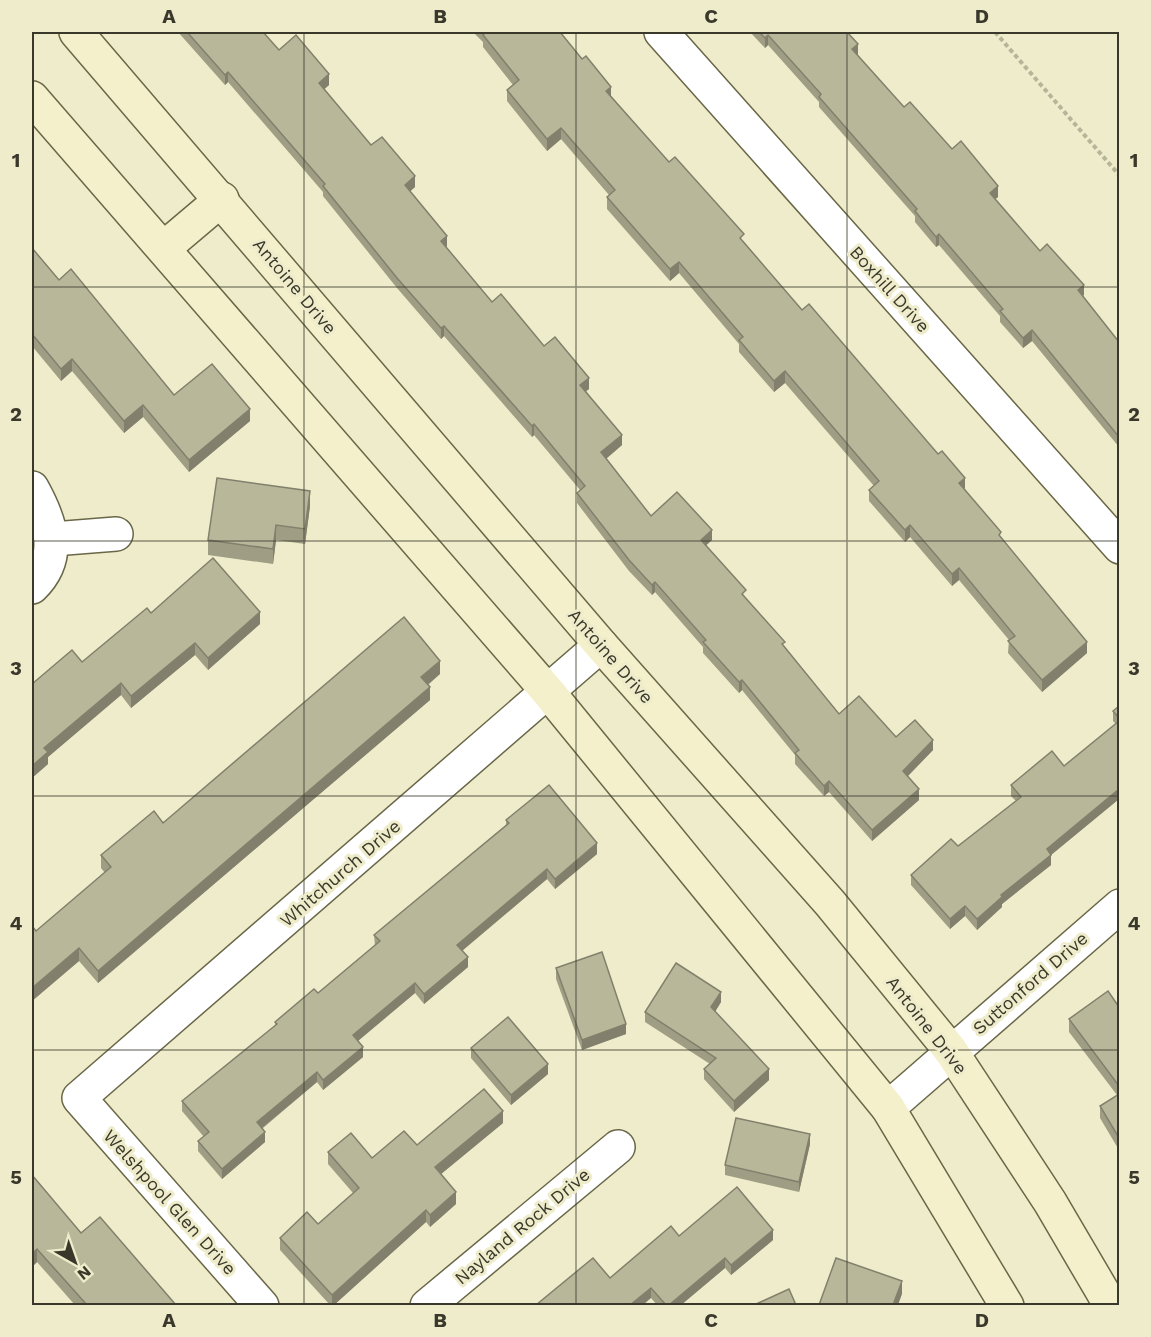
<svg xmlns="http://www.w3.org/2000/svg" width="1151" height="1337" font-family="'Work Sans',sans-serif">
	<rect width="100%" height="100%" fill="#eeecca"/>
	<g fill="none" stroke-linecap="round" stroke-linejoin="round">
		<defs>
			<g id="street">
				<path d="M 661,32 L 1120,547"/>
				<path d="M 32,488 C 51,522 63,557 32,587"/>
				<path d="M 53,539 L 116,534"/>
				<path d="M 888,1108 L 1120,906"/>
				<path d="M 262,1306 L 79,1098 L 601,645"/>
				<path d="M 427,1306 L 618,1147"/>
			</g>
			<g id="secondary">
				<path d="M 76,32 L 601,645 L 830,903 L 951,1051 L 1050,1202 L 1111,1306"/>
				<path d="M 32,98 L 549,693 L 888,1108 L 1007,1306"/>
				<path d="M 164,248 L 222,199"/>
			</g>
		</defs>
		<use href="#street" stroke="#696748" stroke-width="36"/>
		<use href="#secondary" stroke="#696748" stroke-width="36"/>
		<path stroke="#b6b599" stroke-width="4" stroke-dasharray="4.5 3" stroke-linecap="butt" d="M 995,32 L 1120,176"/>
		<use href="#street" stroke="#fff" stroke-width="33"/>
		<use href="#secondary" stroke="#f3f0cb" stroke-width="33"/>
	</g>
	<g fill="#9f9d84">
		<path d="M 178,32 L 263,32 L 279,50 L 329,85 L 324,89 L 371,145 L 415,187 L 410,191 L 447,246 L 446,247 L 492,302 L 544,346 L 589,389 L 586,391 L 622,445 L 606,459 L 651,516 L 712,540 L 706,545 L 746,598 L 839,714 L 933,750 L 908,776 L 919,800 L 872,841 L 829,792 L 824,796 L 795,764 L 795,755 L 742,690 L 739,693 L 703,653 L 703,647 L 655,592 L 652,595 L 629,571 L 577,503 L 577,493 L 580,490 L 534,435 L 532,437 L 444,336 L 441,339 L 397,288 L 323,196 L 323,192 L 228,82 L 225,85 Z"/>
		<path d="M 473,32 L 560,32 L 611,96 L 669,162 L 744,242 L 802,310 L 965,489 L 1087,653 L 1042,692 L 1008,653 L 1009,640 L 959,580 L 952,586 L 910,537 L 905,542 L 869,501 L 869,490 L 874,486 L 785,383 L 774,392 L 739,352 L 739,344 L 679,273 L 670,281 L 607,209 L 607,197 L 609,195 L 561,139 L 547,151 L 507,101 L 507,90 L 513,85 L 483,47 L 483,42 Z"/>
		<path d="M 750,32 L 847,32 L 858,54 L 857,55 L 904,107 L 952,149 L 998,197 L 995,199 L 1040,251 L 1084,295 L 1082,296 L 1119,342 L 1119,447 L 1032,341 L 1023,348 L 1000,322 L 1000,316 L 939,245 L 936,247 L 915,222 L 915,216 L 819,107 L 819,102 L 768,45 L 765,48 Z"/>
		<path d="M 32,248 L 59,280 L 174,395 L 250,421 L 189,472 L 143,417 L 124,433 L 72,371 L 61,381 L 32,346 Z"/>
		<path d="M 310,506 L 305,544 L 276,540 L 273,564 L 208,555 L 208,540 Z"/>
		<path d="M 151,613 L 260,624 L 208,670 L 195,655 L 131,708 L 121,695 L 48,757 L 48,764 L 32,778 L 82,662 Z"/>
		<path d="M 440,674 L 428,685 L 430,700 L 98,983 L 79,961 L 32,1001 L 32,926 L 36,931 L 105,873 L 101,868 L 101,855 Z"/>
		<path d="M 1119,706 L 1119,799 L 1051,855 L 1051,865 L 1002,904 L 1002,907 L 977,930 L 965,916 L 950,929 L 911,885 L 911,875 L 958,846 L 1016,801 L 1011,796 L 1011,785 L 1064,766 L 1116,724 L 1113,721 L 1113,711 Z"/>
		<path d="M 506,820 L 597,854 L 555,889 L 547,879 L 462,951 L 468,967 L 424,1004 L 415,993 L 358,1041 L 363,1057 L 323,1090 L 317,1082 L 263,1128 L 265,1142 L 222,1179 L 198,1151 L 198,1141 L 204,1137 L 182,1111 L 182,1101 L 275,1026 L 275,1022 L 318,993 L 375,946 L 374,935 L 506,825 Z"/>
		<path d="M 556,968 L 626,1034 L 582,1050 L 556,979 Z"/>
		<path d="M 721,1002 L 715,1012 L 769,1080 L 734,1112 L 704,1079 L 704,1069 L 710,1064 L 645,1022 L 645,1012 Z"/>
		<path d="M 1119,1007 L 1119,1150 L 1100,1118 L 1100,1106 L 1117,1095 L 1069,1032 L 1069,1019 Z"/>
		<path d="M 471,1048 L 548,1074 L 511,1105 L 471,1058 Z"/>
		<path d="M 503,1123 L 441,1174 L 456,1204 L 430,1227 L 426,1222 L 334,1305 L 330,1305 L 280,1250 L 280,1238 L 318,1224 L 353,1193 L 328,1164 L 328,1152 L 372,1158 L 417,1145 Z"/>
		<path d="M 810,1144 L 799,1192 L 725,1175 L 725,1165 Z"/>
		<path d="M 32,1175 L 81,1233 L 176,1305 L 75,1305 L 37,1262 L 32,1267 Z"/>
		<path d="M 679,1236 L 773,1240 L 731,1275 L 725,1268 L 681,1305 L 657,1305 L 651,1298 L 610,1278 Z"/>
	</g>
	<g fill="#82806c">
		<path d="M 768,35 L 768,45 L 765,48 L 765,38 Z"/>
		<path d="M 858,44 L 858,54 L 852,59 L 852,49 Z"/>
		<path d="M 228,72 L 228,82 L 225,85 L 225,75 Z"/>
		<path d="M 329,74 L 329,85 L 319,94 L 319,83 Z"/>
		<path d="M 611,87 L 611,98 L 606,91 Z"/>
		<path d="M 561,128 L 561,139 L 547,151 L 547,139 Z"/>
		<path d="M 415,176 L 415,187 L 405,196 L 405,185 Z"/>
		<path d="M 998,186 L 998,197 L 990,203 L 990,193 Z"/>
		<path d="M 939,234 L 939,245 L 936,247 L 936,237 Z"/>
		<path d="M 447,236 L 447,246 L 441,251 L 441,241 Z"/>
		<path d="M 679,262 L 679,273 L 670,281 L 670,269 Z"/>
		<path d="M 1084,285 L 1084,295 L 1078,300 L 1078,290 Z"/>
		<path d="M 444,326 L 444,336 L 441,339 L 441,328 Z"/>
		<path d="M 1032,330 L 1032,341 L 1023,348 L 1023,338 Z"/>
		<path d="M 72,359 L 72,371 L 61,381 L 61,369 Z"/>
		<path d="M 785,371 L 785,383 L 774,392 L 774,381 Z"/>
		<path d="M 589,378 L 589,389 L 580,396 L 580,385 Z"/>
		<path d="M 143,405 L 143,417 L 124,433 L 124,421 Z"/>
		<path d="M 250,409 L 250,421 L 189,472 L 189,460 Z"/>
		<path d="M 534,424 L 534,435 L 532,437 L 532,426 Z"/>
		<path d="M 622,435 L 622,445 L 601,463 L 601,452 Z"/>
		<path d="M 965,478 L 965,489 L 959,483 Z"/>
		<path d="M 310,491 L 310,506 L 305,544 L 305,529 Z"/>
		<path d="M 276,525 L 276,540 L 273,564 L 273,549 Z"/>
		<path d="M 910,525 L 910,537 L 905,542 L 905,530 Z"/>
		<path d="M 712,530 L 712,540 L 701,550 L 701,540 Z"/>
		<path d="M 959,568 L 959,580 L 952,586 L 952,574 Z"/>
		<path d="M 655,582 L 655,592 L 652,595 L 652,585 Z"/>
		<path d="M 260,612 L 260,624 L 208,670 L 208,658 Z"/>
		<path d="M 1087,642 L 1087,653 L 1042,692 L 1042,680 Z"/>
		<path d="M 195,643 L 195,655 L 131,708 L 131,696 Z"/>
		<path d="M 440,661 L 440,674 L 421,690 L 421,677 Z"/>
		<path d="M 742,680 L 742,690 L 739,693 L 739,682 Z"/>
		<path d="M 121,683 L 121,695 L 48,757 L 48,764 L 32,778 L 32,766 L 44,748 Z"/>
		<path d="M 430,687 L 430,700 L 98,983 L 98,971 Z"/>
		<path d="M 933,740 L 933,750 L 903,781 L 903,771 Z"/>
		<path d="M 829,781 L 829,792 L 824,796 L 824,786 Z"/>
		<path d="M 919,789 L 919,800 L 872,841 L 872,830 Z"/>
		<path d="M 1119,789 L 1119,799 L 1051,855 L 1051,865 L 1002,904 L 1002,907 L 977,930 L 977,919 L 1047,849 Z"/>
		<path d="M 597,843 L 597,854 L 555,889 L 555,879 Z"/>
		<path d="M 547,869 L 547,879 L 457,955 L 457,945 Z"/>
		<path d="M 965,906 L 965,916 L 950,929 L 950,919 Z"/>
		<path d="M 79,948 L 79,961 L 32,1001 L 32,988 Z"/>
		<path d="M 468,957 L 468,967 L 424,1004 L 424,994 Z"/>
		<path d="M 415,983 L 415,993 L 353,1045 L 353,1035 Z"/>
		<path d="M 721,992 L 721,1002 L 711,1018 L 711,1007 Z"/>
		<path d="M 626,1024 L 626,1034 L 582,1050 L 582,1040 Z"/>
		<path d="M 363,1047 L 363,1057 L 323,1090 L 323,1080 Z"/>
		<path d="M 548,1064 L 548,1074 L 511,1105 L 511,1095 Z"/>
		<path d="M 769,1069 L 769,1080 L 734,1112 L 734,1101 Z"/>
		<path d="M 317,1072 L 317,1082 L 257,1132 L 257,1122 Z"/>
		<path d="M 503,1111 L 503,1123 L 435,1179 L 435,1167 Z"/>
		<path d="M 265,1132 L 265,1142 L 222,1179 L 222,1169 Z"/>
		<path d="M 810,1134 L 810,1144 L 799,1192 L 799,1182 Z"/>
		<path d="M 456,1192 L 456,1204 L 430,1227 L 430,1215 Z"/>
		<path d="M 426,1210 L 426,1222 L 334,1305 L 332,1305 L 332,1295 Z"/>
		<path d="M 773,1230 L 773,1240 L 731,1275 L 731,1265 Z"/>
		<path d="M 37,1249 L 37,1262 L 32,1267 L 32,1254 Z"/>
		<path d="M 725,1258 L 725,1268 L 681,1305 L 669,1305 Z"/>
		<path d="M 902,1281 L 902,1294 L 898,1305 L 893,1305 Z"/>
		<path d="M 651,1288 L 651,1298 L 643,1305 L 630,1305 Z"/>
	</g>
	<g fill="#b9b79a" stroke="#82806c" stroke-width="1.5">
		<path d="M 187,32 L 263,32 L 279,50 L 296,35 L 329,74 L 319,83 L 371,145 L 382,137 L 415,176 L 405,185 L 447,236 L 441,241 L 492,302 L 501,294 L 544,346 L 555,337 L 589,378 L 580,385 L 622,435 L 601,452 L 651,516 L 677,492 L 712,530 L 701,540 L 746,590 L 742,594 L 785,642 L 782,644 L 839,714 L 859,696 L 896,737 L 915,720 L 933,740 L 903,771 L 919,789 L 872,830 L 829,781 L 824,786 L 795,753 L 799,750 L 742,680 L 739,682 L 703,642 L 706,640 L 655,582 L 652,585 L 629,560 L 577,493 L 585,486 L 534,424 L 532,426 L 444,326 L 441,328 L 397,278 L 323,186 L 325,184 L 228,72 L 225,75 Z"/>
		<path d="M 484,32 L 560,32 L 582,59 L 586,56 L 611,87 L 606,91 L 669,162 L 675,157 L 744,234 L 740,238 L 802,310 L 809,304 L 938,454 L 942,451 L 965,478 L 959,483 L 1001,532 L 999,535 L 1087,642 L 1042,680 L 1008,641 L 1015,636 L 959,568 L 952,574 L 910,525 L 905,530 L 869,490 L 879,481 L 785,371 L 774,381 L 739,340 L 743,337 L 679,262 L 670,269 L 607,197 L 615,190 L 561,128 L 547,139 L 507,90 L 519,80 L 483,35 L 485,33 Z"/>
		<path d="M 759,32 L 847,32 L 858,44 L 852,49 L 904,107 L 910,102 L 952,149 L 961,141 L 998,186 L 990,193 L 1040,251 L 1047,244 L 1084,285 L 1078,290 L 1119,342 L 1119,437 L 1032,330 L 1023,338 L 1000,311 L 1003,309 L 939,234 L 936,237 L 915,211 L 917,209 L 819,97 L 821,94 L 768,35 L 765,38 Z"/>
		<path d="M 32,248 L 59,280 L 71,269 L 174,395 L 212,364 L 250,409 L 189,460 L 143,405 L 124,421 L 72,359 L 61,369 L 32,334 Z"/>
		<path d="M 217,478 L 310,491 L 305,529 L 276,525 L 273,549 L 208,540 Z"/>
		<path d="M 213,558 L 260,612 L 208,658 L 195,643 L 131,696 L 121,683 L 44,748 L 48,752 L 32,766 L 32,684 L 72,650 L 82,662 L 147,608 L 151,613 Z"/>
		<path d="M 404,617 L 440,661 L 421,677 L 430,687 L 98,971 L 79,948 L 32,988 L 32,926 L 36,931 L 111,867 L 101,855 L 154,811 L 163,823 Z"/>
		<path d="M 1119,706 L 1119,718 L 1113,711 Z"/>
		<path d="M 1119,721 L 1119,789 L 1047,849 L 1051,855 L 1001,895 L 1002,897 L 977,919 L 965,906 L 950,919 L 911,875 L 951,839 L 958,846 L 1021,797 L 1011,785 L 1052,751 L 1064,766 Z"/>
		<path d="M 549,785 L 597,843 L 555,879 L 547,869 L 457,945 L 468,957 L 424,994 L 415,983 L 353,1035 L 363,1047 L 323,1080 L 317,1072 L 257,1122 L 265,1132 L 222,1169 L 198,1141 L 209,1132 L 182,1101 L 277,1024 L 275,1022 L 314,989 L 318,993 L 380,941 L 374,935 L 509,823 L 506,820 Z"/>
		<path d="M 602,952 L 626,1024 L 582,1040 L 556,968 Z"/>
		<path d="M 676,963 L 721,992 L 711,1007 L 769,1069 L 734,1101 L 704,1069 L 716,1058 L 645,1012 Z"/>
		<path d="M 1108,991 L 1119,1007 L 1119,1086 L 1069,1019 Z"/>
		<path d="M 508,1017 L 548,1064 L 511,1095 L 471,1048 Z"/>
		<path d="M 484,1089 L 503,1111 L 435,1167 L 456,1192 L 430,1215 L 426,1210 L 332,1295 L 280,1238 L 307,1212 L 318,1224 L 359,1188 L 328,1152 L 351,1133 L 372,1158 L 404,1131 L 417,1145 Z"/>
		<path d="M 1119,1094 L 1119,1138 L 1100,1106 Z"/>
		<path d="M 736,1118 L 810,1134 L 799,1182 L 725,1165 Z"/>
		<path d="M 32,1175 L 81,1233 L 100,1217 L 176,1305 L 87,1305 L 37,1249 L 32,1254 Z"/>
		<path d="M 737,1187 L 773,1230 L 731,1265 L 725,1258 L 669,1305 L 666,1305 L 651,1288 L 630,1305 L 536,1305 L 593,1258 L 610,1278 L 671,1226 L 679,1236 Z"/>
		<path d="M 836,1258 L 902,1281 L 893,1305 L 819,1305 Z"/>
		<path d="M 789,1289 L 796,1305 L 754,1305 Z"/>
	</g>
	<path fill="none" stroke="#39382b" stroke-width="1.5" stroke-opacity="0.55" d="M 304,32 L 304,1306M 576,32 L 576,1306M 847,32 L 847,1306M 32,287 L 1120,287M 32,541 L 1120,541M 32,796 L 1120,796M 32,1050 L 1120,1050"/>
	<g text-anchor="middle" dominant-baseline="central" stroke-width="6" stroke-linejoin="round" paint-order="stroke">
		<g font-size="18" fill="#39382b" stroke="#eeecca">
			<text transform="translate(295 286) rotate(50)">Antoine Drive</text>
			<text transform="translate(890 289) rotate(48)">Boxhill Drive</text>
			<text transform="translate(611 656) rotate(49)">Antoine Drive</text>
			<text transform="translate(340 873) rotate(-41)">Whitchurch Drive</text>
			<text transform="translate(1030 983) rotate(-41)">Suttonford Drive</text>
			<text transform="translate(927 1025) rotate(52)">Antoine Drive</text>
			<text transform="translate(170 1202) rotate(48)">Welshpool Glen Drive</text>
			<text transform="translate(522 1226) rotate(-40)">Nayland Rock Drive</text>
		</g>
	</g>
	<rect width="1151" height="1337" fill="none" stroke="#eeecca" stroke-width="66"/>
	<g transform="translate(75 1262) rotate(140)" stroke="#eeecca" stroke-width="4.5" paint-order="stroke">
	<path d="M0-4.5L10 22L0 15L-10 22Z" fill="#39382b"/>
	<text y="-9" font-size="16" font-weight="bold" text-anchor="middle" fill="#39382b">N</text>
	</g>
	<rect x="33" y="33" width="1085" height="1271" fill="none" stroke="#39382b" stroke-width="2"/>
	<g font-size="20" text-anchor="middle" font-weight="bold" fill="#39382b">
		<text x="169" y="23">A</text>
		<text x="440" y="23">B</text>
		<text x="711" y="23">C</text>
		<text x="982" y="23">D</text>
		<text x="16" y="167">1</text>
		<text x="1134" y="167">1</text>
		<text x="16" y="421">2</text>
		<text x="1134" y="421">2</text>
		<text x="16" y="675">3</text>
		<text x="1134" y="675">3</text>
		<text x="16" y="930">4</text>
		<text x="1134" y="930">4</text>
		<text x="16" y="1184">5</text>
		<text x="1134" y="1184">5</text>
		<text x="169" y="1327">A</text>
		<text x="440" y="1327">B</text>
		<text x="711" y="1327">C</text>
		<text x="982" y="1327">D</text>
	</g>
</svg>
